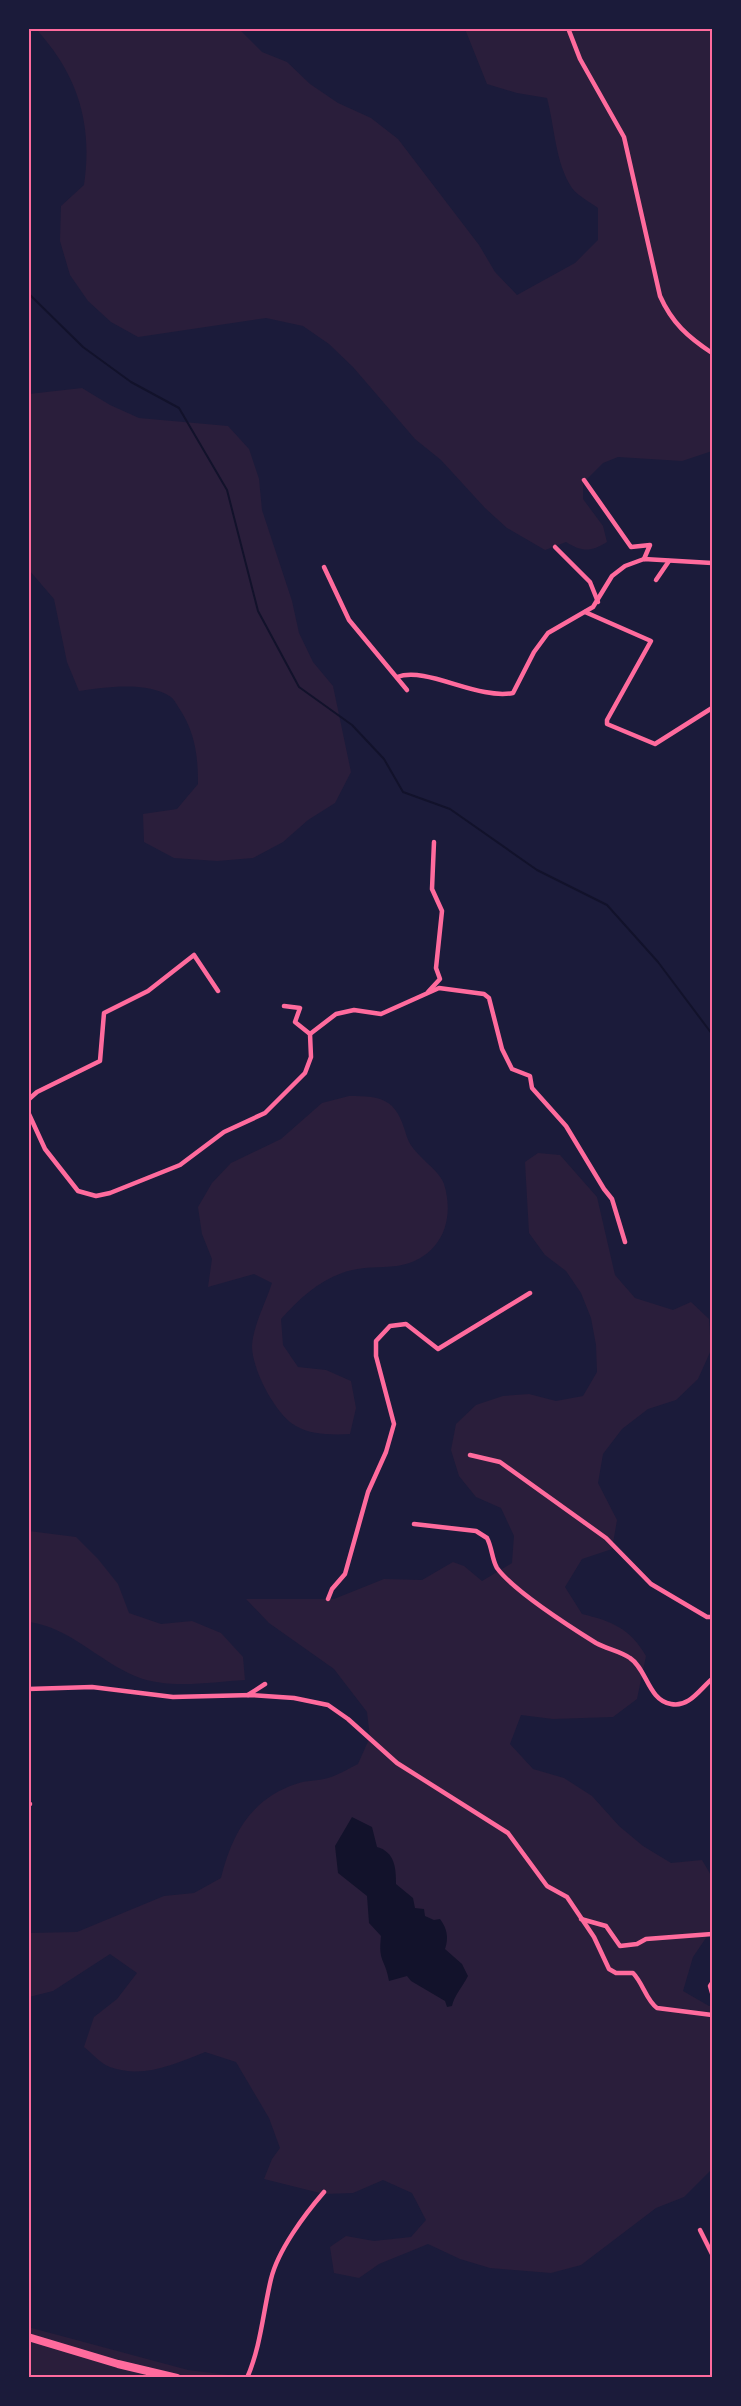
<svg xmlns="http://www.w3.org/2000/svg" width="741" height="2406" font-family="'PT Serif',serif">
	<rect width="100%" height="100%" fill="#1b1b3a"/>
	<g fill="#2a1e3b">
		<path d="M 36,29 L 239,29 L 262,52 L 287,62 L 310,84 L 338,103 L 371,118 L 398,139 L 479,245 L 495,272 L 517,295 L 575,263 L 598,240 L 598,208 C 590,202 578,196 572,188 C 555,162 555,128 547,98 L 517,93 L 487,84 L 465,29 L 712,29 L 712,451 L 682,461 L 618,457 L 603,463 L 583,483 L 583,499 L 603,526 L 607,542 C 591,552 582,552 566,542 L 545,550 L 507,528 L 485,508 L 441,460 L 415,439 L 353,367 L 329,344 L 303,326 L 266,318 L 138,337 L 111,322 L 88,301 L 70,275 L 60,241 L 61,206 L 84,185 C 93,124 78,75 36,29 Z"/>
		<path d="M 82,388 L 110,405 L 139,418 L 228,426 L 249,449 L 259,479 L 262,510 L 292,601 L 299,633 L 313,662 L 333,686 L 351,772 L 335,803 L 308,820 L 283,842 L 253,858 L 217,861 L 174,858 L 144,842 L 143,814 L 177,809 L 198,784 C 198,755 195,732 179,708 C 177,705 174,699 171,697 C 148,681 105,687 79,691 L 67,662 L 54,599 L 29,570 L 29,394 Z"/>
		<path d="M 349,1096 C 383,1096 396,1099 406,1134 C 411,1155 438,1167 444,1184 C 456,1223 439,1259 397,1266 C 379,1268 360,1266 342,1273 C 317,1282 299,1299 281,1319 L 283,1345 L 298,1367 L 326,1370 L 351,1381 L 356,1408 L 350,1434 C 333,1435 311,1435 296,1426 C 275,1414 252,1369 252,1346 C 253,1326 266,1302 272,1283 L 254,1274 L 208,1287 L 212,1259 L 202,1234 L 198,1207 L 212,1183 L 231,1163 L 281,1139 L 322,1103 Z"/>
		<path d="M 538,1153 L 560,1155 L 597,1197 L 615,1275 L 635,1298 L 673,1310 L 691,1302 L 709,1319 L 711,1350 L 698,1379 L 676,1400 L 648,1409 L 622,1429 L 603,1454 L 598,1483 L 617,1520 L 612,1549 L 582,1559 L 565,1587 L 582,1614 C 611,1621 630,1628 646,1656 L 637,1699 L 613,1717 L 553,1719 L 521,1715 L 510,1744 L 533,1769 L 564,1778 L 592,1796 L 619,1826 L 643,1846 L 671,1863 L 702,1860 L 712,1877 L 712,1929 L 693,1957 L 683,1991 L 709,2006 L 712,2005 L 712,2169 L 684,2197 L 656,2208 L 581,2265 L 551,2273 L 490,2268 L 460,2259 L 428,2244 L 379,2264 L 359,2278 L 334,2273 L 330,2247 L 346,2236 L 374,2241 L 411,2237 L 426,2220 L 412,2193 L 383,2180 L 353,2193 L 324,2194 L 264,2179 L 272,2159 L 280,2148 L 269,2118 L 236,2062 L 205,2052 C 175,2064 143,2079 110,2067 C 101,2064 92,2053 84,2047 L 94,2017 L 117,1999 L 137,1973 L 110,1954 L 53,1991 L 29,1997 L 29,1933 L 77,1932 L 164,1896 L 194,1893 L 221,1878 C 232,1834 251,1799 296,1784 C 306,1780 318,1781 328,1778 C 339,1775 349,1768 358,1764 L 370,1737 L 367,1712 L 334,1669 L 269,1623 L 246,1599 L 334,1599 L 384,1579 L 422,1580 L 453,1562 L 464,1566 L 482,1581 L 512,1563 L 514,1536 L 501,1508 L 476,1497 L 459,1476 L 451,1450 L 456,1424 L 476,1405 L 503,1396 L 529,1394 L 556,1401 L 583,1396 L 597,1372 L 596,1345 L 591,1318 L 581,1293 L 566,1271 L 545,1255 L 529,1233 L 525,1162 Z"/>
		<path d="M 29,1531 L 76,1537 L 98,1559 L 118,1584 L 129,1613 L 161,1624 L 192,1621 L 221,1633 L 243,1657 L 245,1680 C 211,1682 168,1690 135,1676 C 99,1661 69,1627 29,1622 Z"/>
		<path d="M 28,2327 L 188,2370 L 245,2377 L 29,2377 Z"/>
	</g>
	<path fill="#12122b" d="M 352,1817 L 372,1827 L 377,1847 C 395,1852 396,1868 396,1884 L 413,1898 L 415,1908 L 424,1909 L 425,1916 L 434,1920 L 440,1919 C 447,1928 449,1938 445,1949 L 462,1964 L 468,1976 C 463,1986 454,1996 452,2006 L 447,2007 L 445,2001 L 411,1981 L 407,1976 L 389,1981 C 385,1958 378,1963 381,1936 L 369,1923 L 367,1896 L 338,1873 L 335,1846 Z"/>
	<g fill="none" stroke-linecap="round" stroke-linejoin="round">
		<path stroke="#12122b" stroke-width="2" d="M 28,293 L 83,347 L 131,382 L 179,408 L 227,490 L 258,611 L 299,687 L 352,725 L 384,759 L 403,792 L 450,809 L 537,870 L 607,905 L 658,962 L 712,1034"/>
		<g stroke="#ff6b9d" stroke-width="4.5">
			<path d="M 568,28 L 580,59 L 624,137 L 660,296 C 672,323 688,337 712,353"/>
			<path d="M 584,480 L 631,547 L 650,545 L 644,559"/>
			<path d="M 555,547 L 590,582 L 598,602"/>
			<path d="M 324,567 L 349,620 L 407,690"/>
			<path d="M 656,580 L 669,561"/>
			<path d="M 585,612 L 651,641 L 607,720 L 607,724 L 655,744 L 712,708"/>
			<path d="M 397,677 C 427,666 477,700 513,693 L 534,652 L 548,633 L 593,607 L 612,576 L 625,566 L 644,559 L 712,563"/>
			<path d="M 428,992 L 440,979 L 436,968 L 442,911 L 432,889 L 434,842"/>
			<path d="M 310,1034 L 336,1014 L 354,1010 L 381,1014 L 439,988 L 484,994 L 489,998 L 502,1049 L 512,1069 L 530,1076 L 532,1088 L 566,1126 L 604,1189 L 612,1199 L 625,1242"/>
			<path d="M 28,1100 L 37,1092 L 100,1061 L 104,1013 L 148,991 L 194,955 L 218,991"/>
			<path d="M 28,1112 L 45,1149 L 78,1191 L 96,1196 L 110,1193 L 180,1165 L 224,1132 L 265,1113 L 305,1073 L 311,1057 L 310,1034 L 295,1022 L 300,1008 L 284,1006"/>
			<path d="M 470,1455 L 500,1462 L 606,1538 L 651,1584 L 707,1617 L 712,1617"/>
			<path d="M 414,1524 L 476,1531 L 487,1538 C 492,1547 492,1560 497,1568 C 513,1590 572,1628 596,1643 C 607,1649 620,1651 630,1658 C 647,1669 648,1700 671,1704 C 689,1708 700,1689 712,1679"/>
			<path d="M 328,1599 L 332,1589 L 345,1574 L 368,1492 L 386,1452 L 394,1424 L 376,1356 L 376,1341 L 390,1326 L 406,1324 L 438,1349 L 530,1293"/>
			<path d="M 28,1689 L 92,1687 L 173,1697 L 252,1695 L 294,1698 L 328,1705 L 348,1719 L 397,1763 L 508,1833 L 547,1886 L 567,1897 L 594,1937 L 609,1969 L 616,1973 L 633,1973 C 643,1983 646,2000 657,2008 L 712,2015"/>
			<path d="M 248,1695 L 265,1684"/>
			<path d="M 28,1804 L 30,1804"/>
			<path d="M 581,1919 L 606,1926 L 620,1946 L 637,1944 L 646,1939 L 712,1934"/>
			<path d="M 712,1983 L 710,1986 L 712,1993"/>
			<path d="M 700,2230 L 712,2254"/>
			<path d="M 247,2378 C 261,2346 263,2312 271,2279 C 278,2250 305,2214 324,2192"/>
		</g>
		<path stroke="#ff6b9d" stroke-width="8" d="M 28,2337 L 118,2364 L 177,2378"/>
	</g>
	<rect width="741" height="2406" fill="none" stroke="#1b1b3a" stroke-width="60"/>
	<rect x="30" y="30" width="681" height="2346" fill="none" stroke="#ff6b9d" stroke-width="2"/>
</svg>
